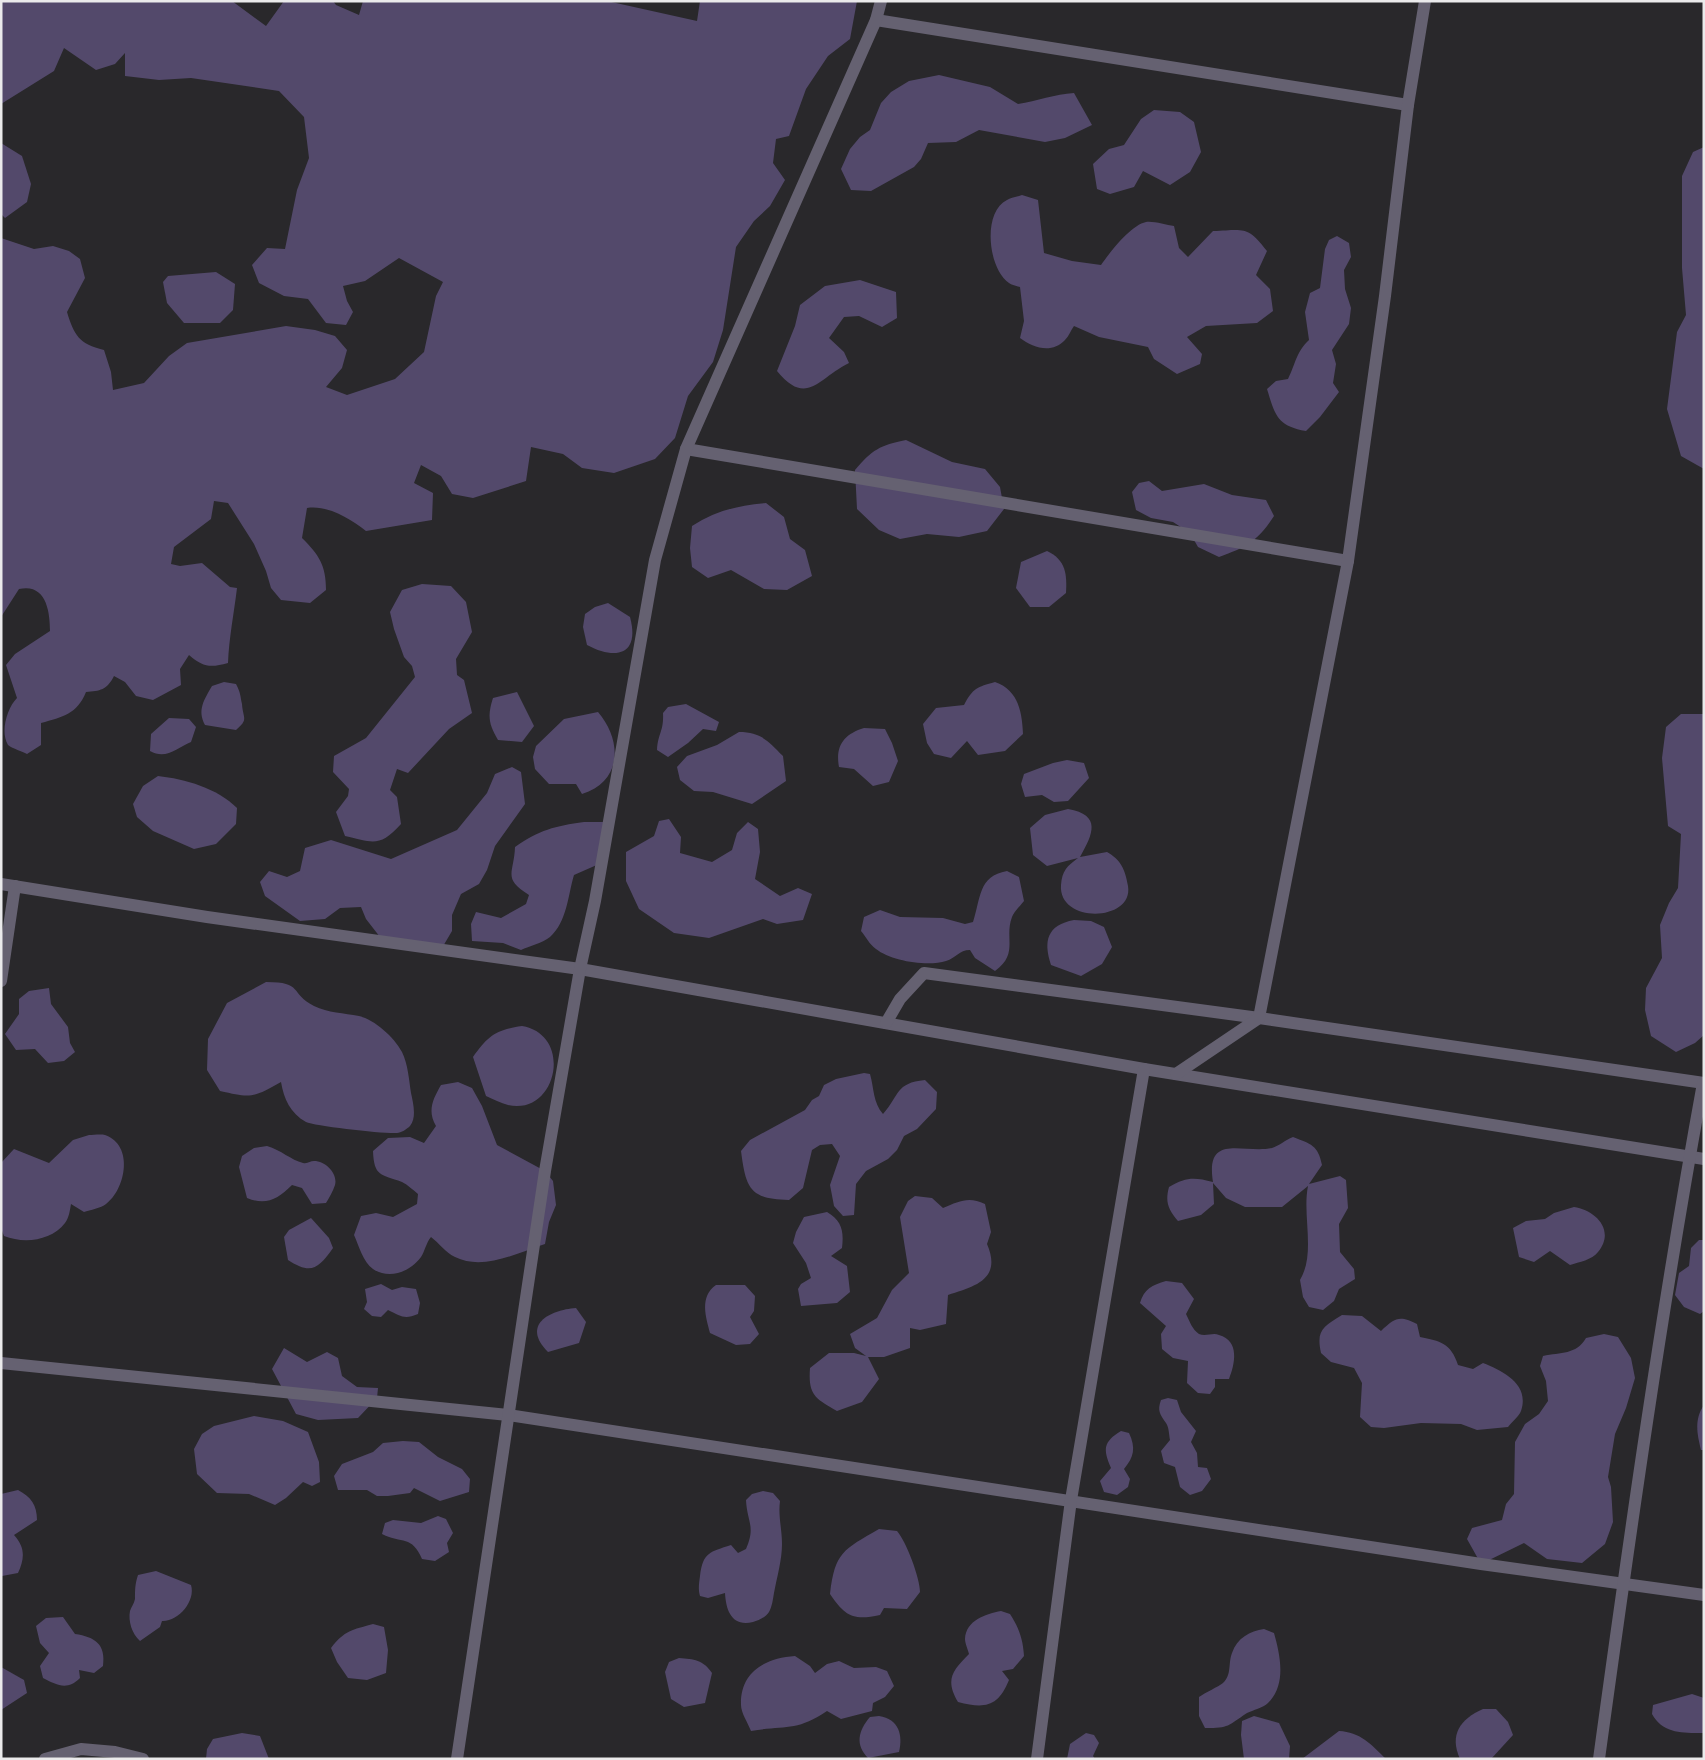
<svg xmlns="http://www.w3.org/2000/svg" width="1705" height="1760" font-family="Commissioner,sans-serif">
	<rect width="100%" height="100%" fill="#29282b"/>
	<g fill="#53496b">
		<path d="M 1,1 L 232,1 L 266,26 L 284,1 L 333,1 L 336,5 L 359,15 L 363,1 L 607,1 L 697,21 L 700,1 L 857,1 L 850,39 L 828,56 L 806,89 L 789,136 L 776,139 L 773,163 L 785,180 L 770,206 L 754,221 L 736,247 L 723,330 L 713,362 L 688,396 L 675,438 L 655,459 L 614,473 L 582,468 L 563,454 L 531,447 L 526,481 L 473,498 L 452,494 L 441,476 L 421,465 L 414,483 L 433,493 L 432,520 L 366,531 C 349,518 328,505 307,508 L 302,538 C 319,555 326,565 326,590 L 310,603 L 281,600 L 271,588 L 266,571 L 254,544 L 228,503 L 214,501 L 211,519 L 174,547 L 171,564 L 180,566 L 202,563 L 230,587 L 237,588 C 234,613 229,638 228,663 C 210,668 203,667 189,655 L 180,669 L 181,685 L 153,700 L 136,696 L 125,682 L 114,676 C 107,690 100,691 86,692 C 77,714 63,717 41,723 L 41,745 L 27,754 C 22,751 13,749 8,745 C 0,732 7,708 17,698 L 6,665 L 15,654 L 50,631 C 50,611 46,583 19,589 L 1,617 L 1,238 L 34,249 L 53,246 L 69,251 L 80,259 L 85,278 L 67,312 C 74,335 79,344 104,350 L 111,372 L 113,390 L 144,383 L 169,356 L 187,343 L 286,326 L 315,330 L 335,336 L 347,350 L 342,368 L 326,387 L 347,395 L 395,379 L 424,352 L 436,296 L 443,282 L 399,258 L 365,281 L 343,286 L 347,301 L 353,312 L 346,325 L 326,323 L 308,299 L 284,296 L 259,283 L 252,265 L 267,248 L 285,249 L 297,190 L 309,158 L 304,117 L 279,91 L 191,78 L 159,80 L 125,76 L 125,53 L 115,64 L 96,70 L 64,48 L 54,71 L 1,104 Z"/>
		<path d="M 939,75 L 990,87 L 1018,104 C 1037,101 1055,94 1074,93 L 1092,125 L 1065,138 L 1045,142 L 979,130 L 956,142 L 928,143 L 921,159 L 914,167 L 871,191 L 851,190 L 841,169 L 850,149 L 860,137 L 870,130 L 881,103 L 891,92 L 909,81 Z"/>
		<path d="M 1154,110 L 1180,112 L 1194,122 L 1201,152 L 1190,172 L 1170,185 L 1143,171 L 1134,187 L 1110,194 L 1097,189 L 1093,164 L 1109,149 L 1124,145 L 1141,119 Z"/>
		<path d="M 1,143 L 22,156 L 31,184 L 27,202 L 5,218 L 1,214 Z"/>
		<path d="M 1704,147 L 1704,469 L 1681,456 L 1667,409 L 1677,332 L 1686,315 L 1682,268 L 1682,176 L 1693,152 Z"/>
		<path d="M 1022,195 L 1038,200 L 1044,253 L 1072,261 L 1101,265 C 1110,252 1131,225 1146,222 C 1154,221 1166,225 1174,226 L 1179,248 L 1188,257 L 1213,231 C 1244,230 1247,225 1267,251 L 1256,275 L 1270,289 L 1273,311 L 1257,323 L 1206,326 L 1187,337 L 1202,354 L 1200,364 L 1177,374 L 1154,359 L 1148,347 L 1099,337 L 1074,326 C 1071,330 1069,336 1065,340 C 1052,354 1033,348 1020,338 L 1024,321 L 1020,287 C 1016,286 1012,285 1009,283 C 988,269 982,212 1007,200 C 1011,197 1017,197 1022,195 Z"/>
		<path d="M 1337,236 L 1349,243 L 1351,257 L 1344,270 L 1345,289 L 1351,308 L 1349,324 L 1332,350 L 1336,364 L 1333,383 L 1339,392 L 1320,417 L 1306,431 C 1277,426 1275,415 1267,389 L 1276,381 L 1288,379 C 1296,363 1296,352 1309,340 L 1305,312 L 1310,293 L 1320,288 L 1325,249 L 1329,240 Z"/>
		<path d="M 216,272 L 235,284 L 233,310 L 220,323 L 184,323 L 167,303 L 163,282 L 168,276 Z"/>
		<path d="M 860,280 L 896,292 L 897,318 L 882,327 L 859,316 L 844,317 L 829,338 L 844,352 L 849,363 C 817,379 807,407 777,371 L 795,326 L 800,305 L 825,286 Z"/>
		<path d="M 906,440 L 952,462 L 985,469 L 1000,487 L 1004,509 L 987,531 L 959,537 L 927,534 L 900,539 L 879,530 L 857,509 L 855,470 C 872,450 880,445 906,440 Z"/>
		<path d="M 1149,481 L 1162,491 L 1204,484 L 1232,495 L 1266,500 L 1274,516 C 1258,541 1247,547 1219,557 L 1198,547 L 1190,533 L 1173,522 L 1151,518 L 1136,510 L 1132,492 L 1139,483 Z"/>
		<path d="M 766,503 L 784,517 L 790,539 L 805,550 L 812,576 L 787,590 L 764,589 L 731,570 L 708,578 L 692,567 L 690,548 L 692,526 C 715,511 739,505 766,503 Z"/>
		<path d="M 1047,551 C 1066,560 1067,574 1066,593 L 1049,607 L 1030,607 L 1016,588 L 1021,562 Z"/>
		<path d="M 422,584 L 451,586 L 466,602 L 472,632 L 456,659 L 457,675 L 464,680 L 472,713 L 449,729 L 408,773 L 397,769 L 390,790 L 397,797 L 401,824 C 380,847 374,843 345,836 L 336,812 L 348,796 L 349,789 L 333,772 L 334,756 L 366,738 L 415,677 L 412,666 L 404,657 L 394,629 L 390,612 L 402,590 Z"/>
		<path d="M 608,603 L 630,617 C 640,654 617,661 587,645 L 583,627 L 585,614 L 595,607 Z"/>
		<path d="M 224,682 L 236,684 C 241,694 240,695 242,704 C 243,719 249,719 236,730 L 205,725 C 197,710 204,700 212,686 Z"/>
		<path d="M 995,682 C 1018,690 1022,711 1023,734 L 1005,751 L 978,755 L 967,741 L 951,758 L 934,754 L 927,743 L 923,724 L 936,708 L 964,705 C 973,688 977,687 995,682 Z"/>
		<path d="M 517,692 L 534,726 L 522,742 L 498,740 C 489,725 487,716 493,698 Z"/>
		<path d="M 686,704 L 719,722 L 716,731 L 703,729 L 688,743 L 668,757 L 657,750 C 658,733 664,731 663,713 L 668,707 Z"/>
		<path d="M 598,712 C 622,740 623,781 582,794 L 576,784 L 549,784 L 535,769 L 533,757 L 536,746 L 564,719 Z"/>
		<path d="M 1681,714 L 1704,714 L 1704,1035 L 1695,1043 L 1676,1052 L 1651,1036 L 1645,1010 L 1646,988 L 1662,958 L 1660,925 L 1669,903 L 1678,888 L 1681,834 L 1668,826 L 1662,758 L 1666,727 Z"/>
		<path d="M 169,718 L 189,719 L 196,727 L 191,742 C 177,748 166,760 150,751 L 151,734 Z"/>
		<path d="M 864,728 L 885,729 L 892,743 L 898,761 L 889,782 L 873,786 L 854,769 L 839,767 C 835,746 844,734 864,728 Z"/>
		<path d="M 739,732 C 761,732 768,741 783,756 L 786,781 L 752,804 L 713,792 L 694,791 L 680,780 L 677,767 L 687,756 L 717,745 Z"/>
		<path d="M 1067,760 L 1084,763 L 1089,778 L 1068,801 L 1054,802 L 1042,795 L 1025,797 L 1021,784 L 1024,774 L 1053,763 Z"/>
		<path d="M 512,767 L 521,772 L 525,804 L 495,846 L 487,870 L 479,884 L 461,894 L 452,915 L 452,931 L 442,948 L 380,937 L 366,919 L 361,907 L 340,908 L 325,919 L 300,921 L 265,896 L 260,882 L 269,871 L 287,877 L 300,871 L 305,848 L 331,840 L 391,859 L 457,830 L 487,793 L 495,774 Z"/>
		<path d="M 158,776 C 185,779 217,788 237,808 L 236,824 L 216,844 L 194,849 L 153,831 L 137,817 L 133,804 L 143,786 Z"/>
		<path d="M 1068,809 C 1102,815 1093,834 1080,857 L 1107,852 C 1121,860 1125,869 1128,886 C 1134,922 1058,924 1061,885 C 1062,871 1067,866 1078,858 L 1047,866 L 1033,855 L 1030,828 L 1045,815 Z"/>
		<path d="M 669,819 L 681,837 L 680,853 L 712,862 L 732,850 L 737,833 L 748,822 L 758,829 L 760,852 L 755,879 L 780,896 L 798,888 L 812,894 L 803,920 L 777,924 L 763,919 L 709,938 L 674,933 L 639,909 L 626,881 L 626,852 L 654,836 L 659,821 Z"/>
		<path d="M 584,822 L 604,822 L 599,864 L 574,875 C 568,895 567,922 550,937 C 543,943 529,946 521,950 L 503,943 L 472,941 L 471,924 L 476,912 L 501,918 L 526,904 L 529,895 C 502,878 514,874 515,847 C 539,830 555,826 584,822 Z"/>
		<path d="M 1007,871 L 1019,877 L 1024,901 C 1020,906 1014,912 1012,917 C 1004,938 1019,954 995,971 L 975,958 L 970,950 C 959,950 956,958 946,961 C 928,967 891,961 876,949 C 870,945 866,937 861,931 L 864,917 L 880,910 L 900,917 L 943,918 L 965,924 L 973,922 C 981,898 978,876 1007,871 Z"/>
		<path d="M 1074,920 L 1091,921 L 1104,927 L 1112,947 L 1102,964 L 1081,976 L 1051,965 C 1043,941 1047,925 1074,920 Z"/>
		<path d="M 266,982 C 304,982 289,993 314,1006 C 328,1013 344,1013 359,1016 C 375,1020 394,1037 402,1052 C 408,1064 409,1080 411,1093 C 413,1102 417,1118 410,1126 C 407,1129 401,1133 397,1133 C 385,1134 314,1126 306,1122 C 290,1113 284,1099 281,1082 C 253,1098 251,1098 220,1091 L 207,1070 L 208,1039 L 227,1003 Z"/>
		<path d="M 49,988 L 51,1004 L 68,1027 L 70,1043 L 75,1052 L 64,1061 L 48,1063 L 35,1049 L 16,1050 L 5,1034 L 19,1014 L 19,999 L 29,991 Z"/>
		<path d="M 522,1026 C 574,1035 557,1116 508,1105 C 501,1103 493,1099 486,1096 L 473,1057 C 488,1036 495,1030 522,1026 Z"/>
		<path d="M 864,1073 L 870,1074 C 874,1088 873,1103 883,1114 C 900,1095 895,1083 925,1080 L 937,1092 L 936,1109 L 917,1129 L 904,1136 L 897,1150 L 888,1159 L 866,1171 L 856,1184 L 854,1215 L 843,1216 L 834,1206 L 830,1185 L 840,1156 L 832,1144 L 820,1145 L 812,1150 L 803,1188 L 789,1200 C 750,1199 746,1189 741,1151 L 750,1140 L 805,1110 L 812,1100 L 819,1096 L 824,1085 L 836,1079 Z"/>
		<path d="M 458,1082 L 472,1088 L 482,1106 L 497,1145 L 545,1171 L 553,1181 L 556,1205 L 549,1222 L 545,1244 C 517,1253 483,1271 455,1257 C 446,1253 439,1243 431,1237 C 426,1243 425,1251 421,1257 C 410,1272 389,1280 373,1269 C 363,1262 359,1246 354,1235 L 361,1216 L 376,1213 L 393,1217 L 417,1204 L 418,1194 C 413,1190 408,1185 402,1182 C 381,1174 374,1177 373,1151 L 388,1138 L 410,1137 L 424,1143 L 436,1126 C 427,1111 433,1099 441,1085 Z"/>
		<path d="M 89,1135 C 93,1135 101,1134 105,1135 C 134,1145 126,1189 106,1204 C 101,1208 90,1210 84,1212 L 71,1204 C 70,1210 69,1218 65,1223 C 51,1241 24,1244 4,1236 L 1,1228 L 1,1163 L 14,1149 L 49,1163 L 73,1140 Z"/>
		<path d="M 1293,1137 C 1311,1144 1318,1145 1322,1165 L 1309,1184 L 1340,1176 L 1346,1180 L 1348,1208 L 1339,1224 L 1340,1252 L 1354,1269 L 1355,1279 L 1339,1289 L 1334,1301 L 1323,1310 L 1309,1307 L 1303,1297 L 1300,1280 C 1316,1253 1302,1216 1308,1186 L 1282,1207 L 1245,1207 L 1226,1198 L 1213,1183 L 1214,1204 L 1201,1215 L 1178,1221 C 1168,1209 1165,1202 1169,1187 C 1186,1177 1194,1177 1213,1182 C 1205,1132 1243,1154 1272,1148 C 1279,1146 1285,1140 1293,1137 Z"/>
		<path d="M 267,1146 C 281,1150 291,1160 303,1163 C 308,1164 310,1161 314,1161 C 326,1161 338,1174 335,1185 C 333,1191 329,1198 326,1203 L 312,1204 L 302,1188 L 292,1185 C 278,1199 266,1206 247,1198 L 239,1167 L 242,1156 L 254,1148 Z"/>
		<path d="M 915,1196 L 932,1198 L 943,1208 C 959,1201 969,1196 985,1204 L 991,1232 L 987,1244 C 1002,1279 976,1286 948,1295 L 946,1324 L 920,1330 L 910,1328 L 910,1348 L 884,1357 L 868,1357 L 879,1379 L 862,1402 L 837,1411 C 815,1398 808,1395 810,1368 L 829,1353 L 854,1353 L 866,1356 L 855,1348 L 850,1334 L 877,1318 L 892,1290 L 909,1273 L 900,1217 L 908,1201 Z"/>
		<path d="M 1574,1207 C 1595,1210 1616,1230 1598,1252 C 1592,1260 1579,1262 1570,1265 L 1550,1251 L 1534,1262 L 1519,1257 L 1513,1228 L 1526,1221 L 1545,1219 L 1554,1213 Z"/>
		<path d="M 827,1212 C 842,1221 844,1231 842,1248 L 831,1256 L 847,1266 L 850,1292 L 837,1303 L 801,1306 L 798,1289 L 801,1284 L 811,1278 L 806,1263 L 793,1243 L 796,1232 L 804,1217 Z"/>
		<path d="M 311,1218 L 329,1238 L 333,1248 C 318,1269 311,1275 288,1260 L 284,1237 L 289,1230 Z"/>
		<path d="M 1699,1240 L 1704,1240 L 1704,1311 L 1700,1314 L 1684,1307 L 1675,1295 L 1679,1273 L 1689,1266 L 1691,1248 Z"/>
		<path d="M 1166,1281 L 1182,1283 L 1194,1299 L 1186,1314 C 1190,1322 1192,1329 1199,1334 C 1206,1337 1213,1332 1219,1335 C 1240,1341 1235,1364 1229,1379 L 1215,1379 L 1215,1387 L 1210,1394 L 1198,1393 L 1187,1383 L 1188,1361 L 1173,1358 L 1162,1349 L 1161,1334 L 1166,1326 L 1140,1303 C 1144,1289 1152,1285 1166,1281 Z"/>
		<path d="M 381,1284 L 392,1290 L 402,1287 L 416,1289 L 420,1303 L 418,1314 C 404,1320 401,1316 388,1310 L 381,1317 L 372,1316 L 364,1309 L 367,1302 L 365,1289 Z"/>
		<path d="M 716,1285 L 745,1285 L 755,1296 L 754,1311 L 750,1317 L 759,1334 L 750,1344 L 736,1345 L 710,1333 C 706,1317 699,1297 716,1285 Z"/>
		<path d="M 576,1308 L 586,1322 L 579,1343 L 548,1352 C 521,1325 549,1310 576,1308 Z"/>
		<path d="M 1342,1315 L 1362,1316 L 1381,1331 C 1395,1318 1399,1315 1417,1324 L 1420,1337 C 1440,1341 1451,1343 1458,1365 L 1473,1369 L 1483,1363 C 1503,1371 1530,1384 1521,1411 C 1519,1416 1512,1422 1508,1427 L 1477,1430 L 1461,1424 L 1421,1423 L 1384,1428 L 1371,1427 L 1360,1417 L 1362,1383 L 1354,1368 L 1331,1362 L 1321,1353 C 1316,1330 1323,1327 1342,1315 Z"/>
		<path d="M 1604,1334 L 1618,1337 L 1631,1358 L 1635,1378 L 1626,1408 L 1615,1434 L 1608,1477 L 1611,1487 L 1613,1522 L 1605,1544 L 1582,1563 L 1547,1559 L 1524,1543 L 1481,1564 L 1467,1539 L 1472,1528 L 1502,1520 L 1506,1504 L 1514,1494 L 1515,1442 L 1525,1424 L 1539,1414 L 1548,1401 L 1546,1381 L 1540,1366 L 1543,1356 C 1561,1352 1576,1355 1586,1338 Z"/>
		<path d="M 284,1348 L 307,1362 L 327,1352 L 338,1358 L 342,1376 L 357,1387 L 378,1388 L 377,1398 L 358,1418 L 318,1420 L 296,1414 L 272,1369 Z"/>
		<path d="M 1168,1398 L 1177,1400 L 1181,1412 L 1196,1431 L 1191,1442 L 1197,1453 L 1198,1467 L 1207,1468 L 1211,1479 L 1202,1491 L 1190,1495 L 1180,1487 L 1175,1467 L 1164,1463 L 1161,1451 L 1170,1440 C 1169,1435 1169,1427 1166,1423 C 1160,1414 1157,1411 1161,1400 Z"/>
		<path d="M 1704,1405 L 1704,1450 L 1701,1450 C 1697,1434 1694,1419 1704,1405 Z"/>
		<path d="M 254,1416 L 283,1421 L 308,1432 L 319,1462 L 320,1482 L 312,1486 L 303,1482 L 286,1498 L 275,1505 L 249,1494 L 217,1493 L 197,1474 L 194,1449 L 202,1434 L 214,1426 Z"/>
		<path d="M 1121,1431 L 1129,1433 C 1136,1448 1134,1457 1124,1469 L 1130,1479 L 1128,1487 L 1117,1495 L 1104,1492 L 1100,1481 L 1111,1468 C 1103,1449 1103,1442 1121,1431 Z"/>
		<path d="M 403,1441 L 419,1442 L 438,1457 L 462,1469 L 470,1479 L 469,1492 L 440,1501 L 414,1488 L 410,1493 L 388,1496 L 377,1496 L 367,1490 L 338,1490 L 334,1476 L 342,1464 L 373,1452 L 383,1443 Z"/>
		<path d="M 18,1490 C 31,1497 37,1505 37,1520 L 14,1535 C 25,1547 25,1558 18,1573 L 2,1576 L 1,1494 Z"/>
		<path d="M 763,1491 L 773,1493 L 780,1501 C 778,1516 782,1529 782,1544 C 782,1560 777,1577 774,1593 C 773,1599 772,1607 769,1612 C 766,1617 759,1620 753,1622 C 732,1627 726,1611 725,1593 L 708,1598 L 700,1596 C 698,1589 699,1584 700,1576 C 703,1552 710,1552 731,1545 L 738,1553 L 746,1549 C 756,1526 747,1522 746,1500 L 752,1494 Z"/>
		<path d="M 438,1516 L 446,1519 L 453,1533 L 447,1543 L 449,1552 L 435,1561 L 422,1559 C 412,1535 402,1544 382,1534 L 385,1523 L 393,1520 L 421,1523 Z"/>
		<path d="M 879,1529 L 897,1531 C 906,1541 920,1578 920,1592 L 907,1609 L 884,1608 L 880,1615 C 853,1621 845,1616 830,1594 C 835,1552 843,1550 879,1529 Z"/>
		<path d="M 156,1571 L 191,1585 C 196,1601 178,1622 162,1621 L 160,1627 L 140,1641 C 132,1634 128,1621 130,1611 C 131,1607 134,1604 135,1599 C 135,1590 135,1584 138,1575 Z"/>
		<path d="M 1001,1611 L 1010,1614 C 1019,1628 1023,1639 1024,1656 L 1013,1669 L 1002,1671 L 1009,1680 C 998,1707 985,1709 958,1702 C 945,1680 952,1671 969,1654 C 968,1650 965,1643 965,1639 C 966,1620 986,1614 1001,1611 Z"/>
		<path d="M 63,1617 L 75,1634 C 95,1637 106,1644 103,1666 L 94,1673 L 79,1670 L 80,1678 C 67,1691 57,1685 43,1678 L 40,1666 L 49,1653 L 40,1643 L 36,1626 L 46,1618 Z"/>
		<path d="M 373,1624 L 384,1627 L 388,1650 L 386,1673 L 367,1680 L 348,1678 L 337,1662 L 331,1648 C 345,1630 352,1630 373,1624 Z"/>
		<path d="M 1264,1629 L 1274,1633 C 1280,1654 1287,1685 1268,1703 C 1263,1708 1253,1710 1247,1713 C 1227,1726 1230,1728 1205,1728 L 1199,1716 L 1199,1697 C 1206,1692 1218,1687 1223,1683 C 1232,1675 1228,1663 1232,1653 C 1237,1638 1250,1631 1264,1629 Z"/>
		<path d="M 795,1656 L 810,1666 L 815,1673 L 827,1664 L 839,1661 L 854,1668 L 876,1667 L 887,1671 L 894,1686 L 885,1697 L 873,1703 L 872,1711 L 841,1719 L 827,1711 C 796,1732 785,1725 751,1731 C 748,1723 741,1713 741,1705 C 740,1672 765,1658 795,1656 Z"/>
		<path d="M 679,1658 C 694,1659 703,1660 712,1673 L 705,1703 L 684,1707 L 671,1699 L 665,1672 L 669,1662 Z"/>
		<path d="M 1,1667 L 24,1680 L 27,1693 L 1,1710 Z"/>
		<path d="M 1692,1694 L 1704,1698 L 1704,1733 C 1683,1733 1663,1734 1652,1714 L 1653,1705 Z"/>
		<path d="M 1483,1709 L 1496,1709 L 1508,1722 L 1513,1735 L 1491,1759 L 1460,1759 C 1449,1735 1460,1719 1483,1709 Z"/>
		<path d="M 879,1716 C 899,1719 903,1735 899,1752 L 868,1758 C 855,1745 858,1731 870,1717 Z"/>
		<path d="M 1254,1716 L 1279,1723 L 1290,1746 L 1289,1759 L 1244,1759 L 1241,1735 L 1242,1721 Z"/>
		<path d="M 1339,1731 C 1360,1732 1371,1744 1386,1759 L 1302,1759 Z"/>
		<path d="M 242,1733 L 260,1736 L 269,1759 L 206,1759 L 207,1749 L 213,1739 Z"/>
		<path d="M 1086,1733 L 1094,1735 L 1099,1743 L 1093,1756 L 1095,1759 L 1067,1759 L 1070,1744 Z"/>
	</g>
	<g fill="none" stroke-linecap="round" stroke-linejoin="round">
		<g stroke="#656171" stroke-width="12">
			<path d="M 876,20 L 1408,105"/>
			<path d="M 686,449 L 1348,561"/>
			<path d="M 1,884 L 207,917 L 580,969 L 1144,1069 L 1704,1159"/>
			<path d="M 1,981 L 15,886"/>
			<path d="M 886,1023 L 900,999 L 924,973 L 1259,1018 L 1704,1083"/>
			<path d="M 1176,1074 L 1259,1018 L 1348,561 L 1385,296 L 1408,105 L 1425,1"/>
			<path d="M 1,1363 L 508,1415 L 1481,1564 L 1704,1595"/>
			<path d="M 45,1759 L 81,1749 L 115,1752 L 143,1759"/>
			<path d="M 457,1759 L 545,1171 L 580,969 L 595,901 L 655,560 L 686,449 L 876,20 L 881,1"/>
			<path d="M 1037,1759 L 1071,1500 L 1144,1069"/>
			<path d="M 1599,1759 C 1630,1533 1662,1307 1703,1083"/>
		</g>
	</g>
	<rect width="1705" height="1760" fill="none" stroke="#eaeaeb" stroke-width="5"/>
</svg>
